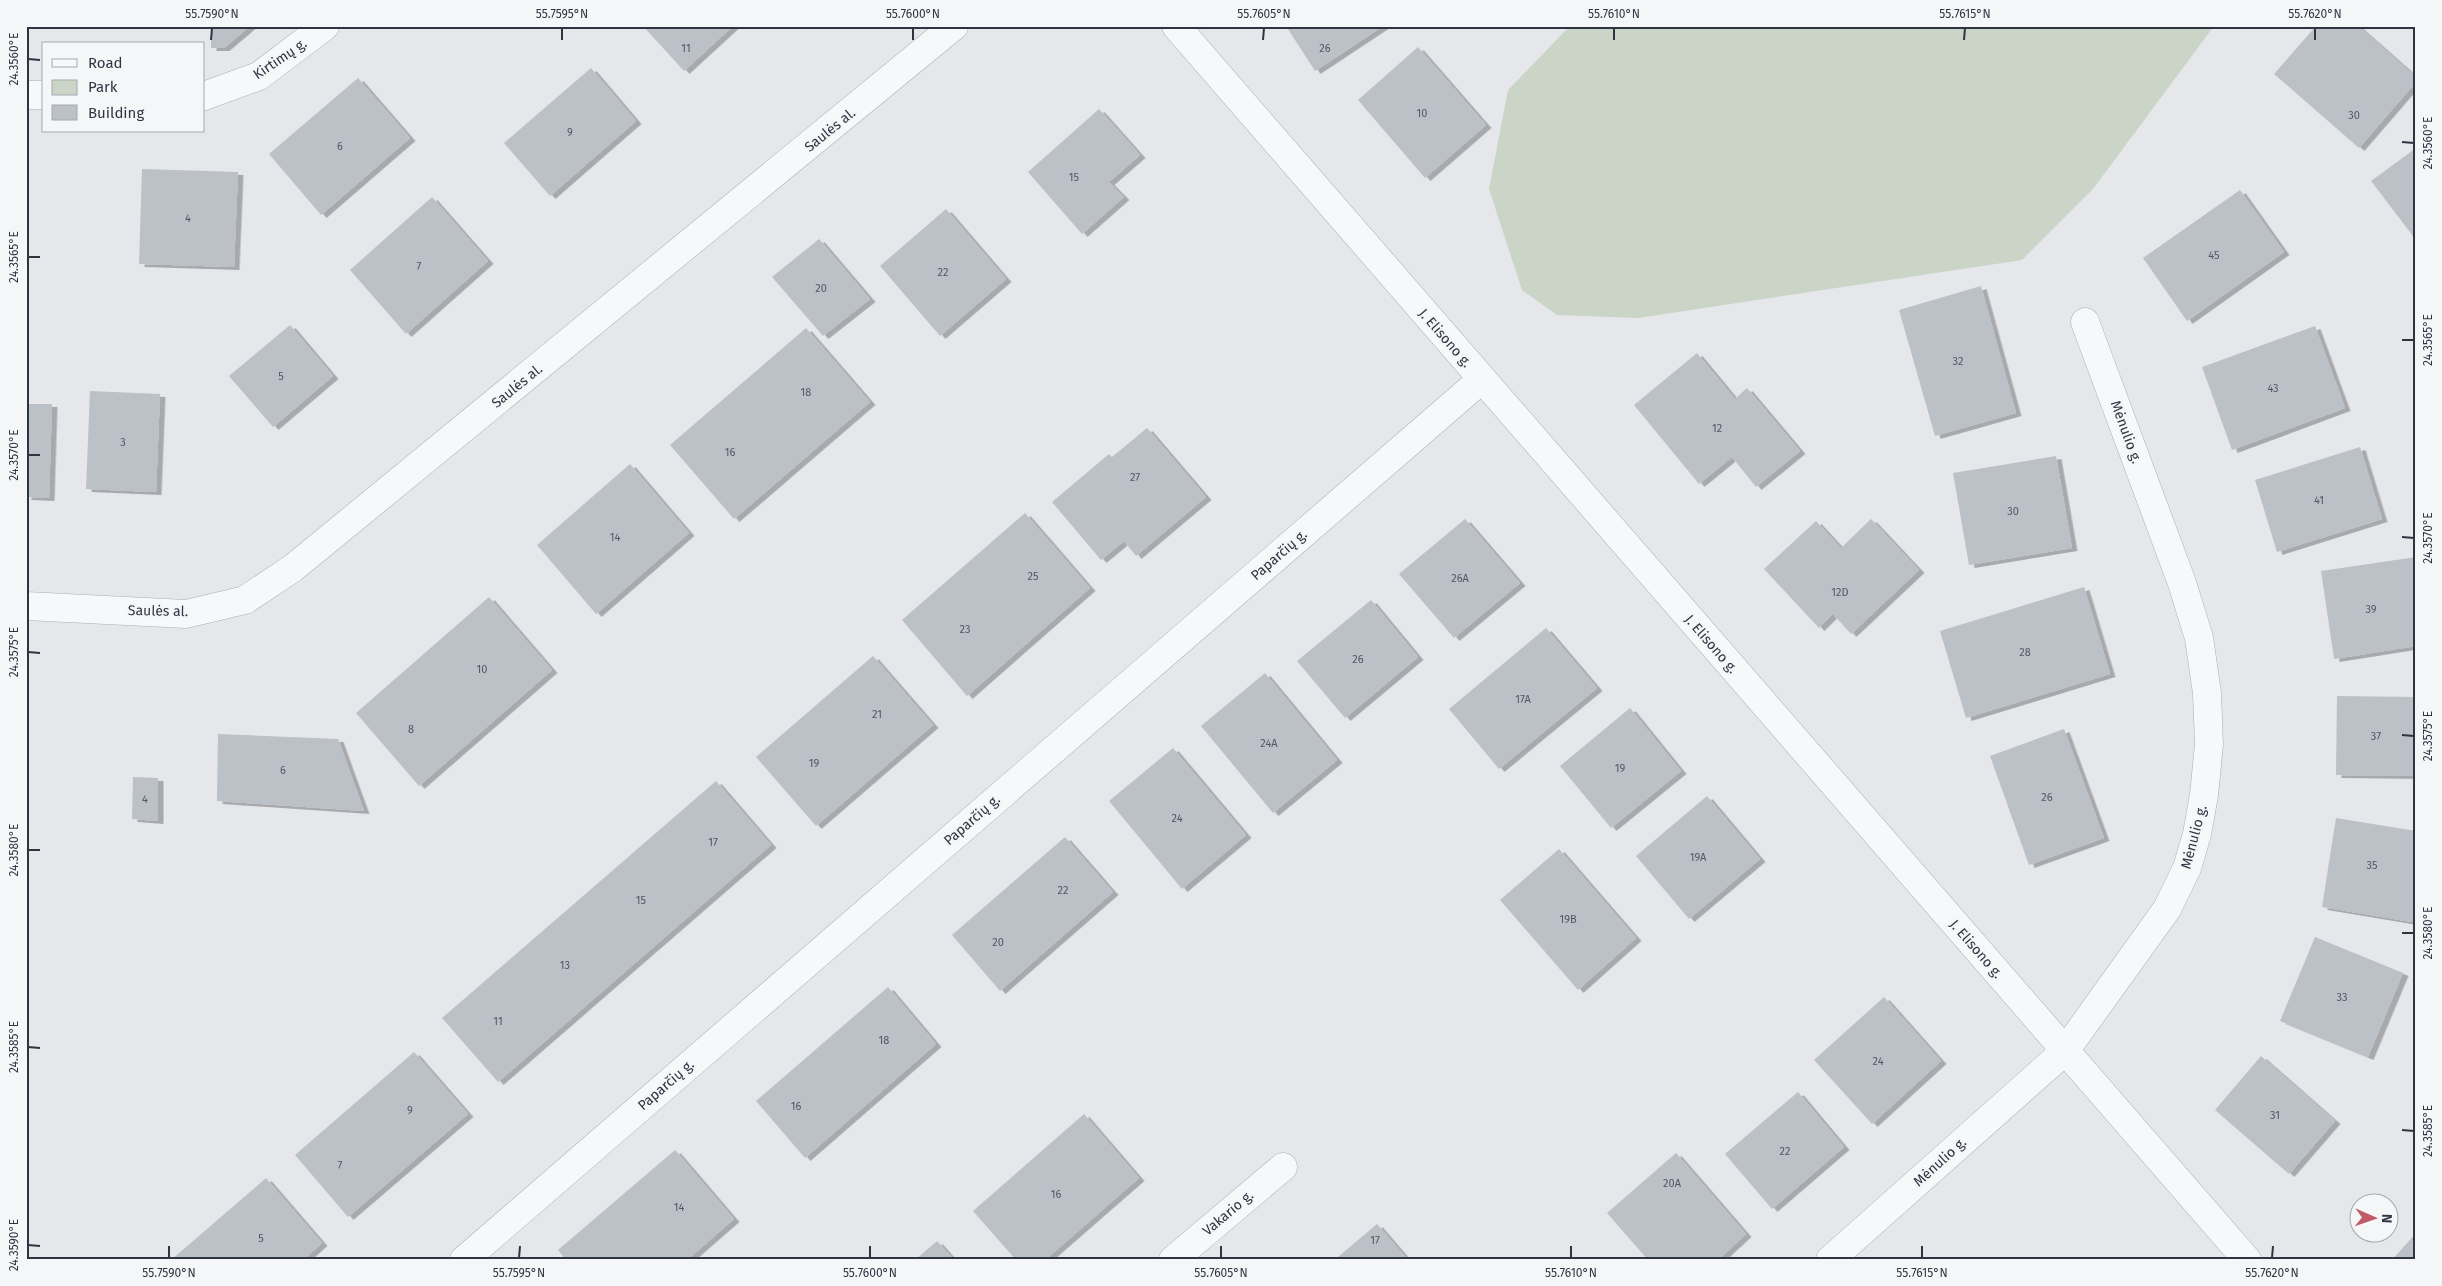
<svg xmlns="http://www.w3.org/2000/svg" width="2442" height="1286" font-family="'Fira Sans',sans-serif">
	<defs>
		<filter id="shadow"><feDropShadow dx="5.5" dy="3" stdDeviation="0" flood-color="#0004"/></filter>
	</defs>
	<rect width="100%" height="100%" fill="#e5e7eb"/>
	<path fill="#cad4c7" d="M 1570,26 L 2214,26 L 2093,189 L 2022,260 L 1638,318 L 1557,315 L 1522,290 L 1489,189 L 1508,90 Z"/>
	<g fill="#bcc0c7" filter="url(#shadow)">
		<path d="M 211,26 L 250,26 L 224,48 L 211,48 Z"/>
		<path d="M 643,26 L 733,26 L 684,71 Z"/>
		<path d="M 1286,26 L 1383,26 L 1315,71 Z"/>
		<path d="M 2316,26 L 2358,26 L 2416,77 L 2416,82 L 2359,148 L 2274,74 Z"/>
		<path d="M 1418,47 L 1486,125 L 1425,178 L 1358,100 Z"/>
		<path d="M 591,68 L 636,121 L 550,196 L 504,143 Z"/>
		<path d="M 358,78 L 410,138 L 321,215 L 269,154 Z"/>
		<path d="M 1099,109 L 1140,155 L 1109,182 L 1124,197 L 1082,234 L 1028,172 Z"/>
		<path d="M 2416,148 L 2416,240 L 2371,181 Z"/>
		<path d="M 142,169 L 238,172 L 234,267 L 139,264 Z"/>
		<path d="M 2240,190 L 2284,252 L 2187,321 L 2143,258 Z"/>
		<path d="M 432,197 L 488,261 L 406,334 L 350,270 Z"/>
		<path d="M 946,209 L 1006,279 L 940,336 L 880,266 Z"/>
		<path d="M 819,239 L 870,299 L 823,336 L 772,277 Z"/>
		<path d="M 1981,286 L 2016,413 L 1935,436 L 1899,310 Z"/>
		<path d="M 290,325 L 333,376 L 273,427 L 229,376 Z"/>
		<path d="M 2315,326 L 2345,408 L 2232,450 L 2202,367 Z"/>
		<path d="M 806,328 L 870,402 L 734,519 L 670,445 Z"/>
		<path d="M 1697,353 L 1735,399 L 1747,388 L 1800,451 L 1756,487 L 1732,457 L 1699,484 L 1634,405 Z"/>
		<path d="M 90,391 L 160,394 L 156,492 L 86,489 Z"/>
		<path d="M 26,404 L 52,404 L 49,498 L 26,497 Z"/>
		<path d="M 1147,428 L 1206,497 L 1136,556 L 1124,541 L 1101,560 L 1052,502 L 1109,454 L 1112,457 Z"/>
		<path d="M 2360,447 L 2382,519 L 2277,552 L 2255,480 Z"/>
		<path d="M 2056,456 L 2072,548 L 1969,565 L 1953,473 Z"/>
		<path d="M 630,464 L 689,533 L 596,614 L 537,545 Z"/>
		<path d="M 1025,513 L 1090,588 L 967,696 L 902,620 Z"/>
		<path d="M 1465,519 L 1520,583 L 1454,638 L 1399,574 Z"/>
		<path d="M 1871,519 L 1919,570 L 1851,634 L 1833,614 L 1819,628 L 1764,569 L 1816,521 L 1841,548 Z"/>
		<path d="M 2416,557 L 2416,646 L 2334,659 L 2321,571 Z"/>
		<path d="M 2084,587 L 2110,674 L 1966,718 L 1940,631 Z"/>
		<path d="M 489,597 L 552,670 L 419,786 L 356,713 Z"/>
		<path d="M 1371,600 L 1418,657 L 1345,718 L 1297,661 Z"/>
		<path d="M 1546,628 L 1597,688 L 1499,769 L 1449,709 Z"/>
		<path d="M 873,656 L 933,725 L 816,826 L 756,757 Z"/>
		<path d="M 1265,673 L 1337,760 L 1273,813 L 1201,726 Z"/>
		<path d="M 2337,696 L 2416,697 L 2416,776 L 2336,775 Z"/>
		<path d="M 1630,708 L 1681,771 L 1611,828 L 1560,766 Z"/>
		<path d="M 2064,729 L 2104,838 L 2029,865 L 1990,756 Z"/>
		<path d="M 218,734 L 338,739 L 364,811 L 217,801 Z"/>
		<path d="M 1173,748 L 1246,835 L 1182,889 L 1109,801 Z"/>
		<path d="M 133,777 L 158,778 L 158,821 L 132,819 Z"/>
		<path d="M 716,781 L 771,845 L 498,1082 L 442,1018 Z"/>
		<path d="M 1707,796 L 1760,859 L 1689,919 L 1636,856 Z"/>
		<path d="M 2336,818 L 2416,831 L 2416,900 L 2412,922 L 2322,907 Z"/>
		<path d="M 1065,837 L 1113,892 L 1000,991 L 952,935 Z"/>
		<path d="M 1559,849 L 1636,938 L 1578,990 L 1500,900 Z"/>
		<path d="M 2315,937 L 2403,973 L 2368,1057 L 2280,1021 Z"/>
		<path d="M 888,987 L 936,1044 L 805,1158 L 756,1101 Z"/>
		<path d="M 1884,997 L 1941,1061 L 1872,1124 L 1814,1060 Z"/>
		<path d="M 414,1052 L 468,1114 L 348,1217 L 295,1155 Z"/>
		<path d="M 2261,1056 L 2335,1121 L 2289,1174 L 2215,1110 Z"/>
		<path d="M 1798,1092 L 1844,1147 L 1772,1209 L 1725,1154 Z"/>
		<path d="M 1084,1114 L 1139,1178 L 1045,1260 L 1016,1260 L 973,1211 Z"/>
		<path d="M 675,1150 L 734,1219 L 687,1260 L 566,1260 L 558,1250 Z"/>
		<path d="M 1676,1153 L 1746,1234 L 1718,1260 L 1648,1260 L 1607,1213 Z"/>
		<path d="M 266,1178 L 322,1243 L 303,1260 L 171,1260 Z"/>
		<path d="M 1377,1224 L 1408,1260 L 1341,1260 L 1338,1257 Z"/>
		<path d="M 2416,1233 L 2416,1260 L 2392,1260 Z"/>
		<path d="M 937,1241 L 954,1260 L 915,1260 Z"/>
	</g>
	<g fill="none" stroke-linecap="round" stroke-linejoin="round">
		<defs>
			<g id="minor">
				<path d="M 1176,26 L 2247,1260"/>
				<path d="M 26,95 L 44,95"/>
				<path d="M 204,96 L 259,76 L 325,26"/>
				<path d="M 26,606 L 186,614 L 245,600 L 293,568 L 954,26"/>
				<path d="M 464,1260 L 1481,380"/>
				<path d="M 1173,1260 L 1283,1167"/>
				<path d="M 1830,1260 L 2065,1051 L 2167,909 L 2187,868 L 2197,834 L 2204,795 L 2209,744 L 2207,693 L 2199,638 L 2182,583 L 2085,322"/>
			</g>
		</defs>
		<use href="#minor" stroke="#aaaeb5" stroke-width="29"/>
		<use href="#minor" stroke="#f7f8f9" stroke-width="28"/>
	</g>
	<path fill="none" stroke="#2e3541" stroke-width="2" d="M 211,40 L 212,28M 562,40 L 562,28M 913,40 L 913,28M 1263,40 L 1264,28M 1614,40 L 1614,28M 1964,40 L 1965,28M 2315,40 L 2315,28M 28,59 L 40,60M 2402,142 L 2414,143M 28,257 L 40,257M 2402,340 L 2414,340M 28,455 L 40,455M 2402,537 L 2414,538M 28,652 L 40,653M 2402,735 L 2414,736M 28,850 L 40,850M 2402,933 L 2414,933M 28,1047 L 40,1048M 2402,1130 L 2414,1131M 28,1245 L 40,1246M 169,1258 L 169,1246M 519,1258 L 520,1246M 870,1258 L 870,1246M 1221,1258 L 1221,1246M 1571,1258 L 1571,1246M 1922,1258 L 1922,1246M 2272,1258 L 2273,1246"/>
	<g text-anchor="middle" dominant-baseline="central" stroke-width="5" stroke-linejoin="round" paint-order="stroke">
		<g font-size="11" fill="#525862">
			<text x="686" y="48">11</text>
			<text x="1325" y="48">26</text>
			<text x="1422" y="113">10</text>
			<text x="2354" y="115">30</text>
			<text x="570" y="132">9</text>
			<text x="340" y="146">6</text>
			<text x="1074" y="177">15</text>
			<text x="188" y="218">4</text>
			<text x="2214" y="255">45</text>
			<text x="419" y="266">7</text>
			<text x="943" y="272">22</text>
			<text x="821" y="288">20</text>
			<text x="1958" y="361">32</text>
			<text x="281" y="376">5</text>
			<text x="2273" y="388">43</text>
			<text x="806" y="392">18</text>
			<text x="1717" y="428">12</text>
			<text x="123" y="442">3</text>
			<text x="730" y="452">16</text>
			<text x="1135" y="477">27</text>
			<text x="2319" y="500">41</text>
			<text x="2013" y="511">30</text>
			<text x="615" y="537">14</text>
			<text x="1033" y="576">25</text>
			<text x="1460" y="578">26A</text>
			<text x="1840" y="592">12D</text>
			<text x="2371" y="609">39</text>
			<text x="965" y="629">23</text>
			<text x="2025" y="652">28</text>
			<text x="1358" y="659">26</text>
			<text x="482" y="669">10</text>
			<text x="1523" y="699">17A</text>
			<text x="877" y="714">21</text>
			<text x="411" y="729">8</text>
			<text x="2376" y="736">37</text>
			<text x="1269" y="743">24A</text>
			<text x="814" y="763">19</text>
			<text x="1620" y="768">19</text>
			<text x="283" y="770">6</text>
			<text x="2047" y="797">26</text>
			<text x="145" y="799">4</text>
			<text x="1177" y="818">24</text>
			<text x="713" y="842">17</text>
			<text x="1698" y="857">19A</text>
			<text x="2372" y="865">35</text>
			<text x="1063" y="890">22</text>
			<text x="641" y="900">15</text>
			<text x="1568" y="919">19B</text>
			<text x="998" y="942">20</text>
			<text x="565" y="965">13</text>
			<text x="2342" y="997">33</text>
			<text x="498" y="1021">11</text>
			<text x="884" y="1040">18</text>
			<text x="1878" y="1061">24</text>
			<text x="796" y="1106">16</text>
			<text x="410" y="1110">9</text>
			<text x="2275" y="1115">31</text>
			<text x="1785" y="1151">22</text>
			<text x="340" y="1165">7</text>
			<text x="1672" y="1183">20A</text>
			<text x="1056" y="1194">16</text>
			<text x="679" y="1207">14</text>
			<text x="261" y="1238">5</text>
			<text x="1375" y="1240">17</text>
		</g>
		<g font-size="14" fill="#2e3541" stroke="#f4f6f8">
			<text transform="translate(280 59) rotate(-34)">Kirtimų g.</text>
			<text transform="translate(830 130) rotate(-39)">Saulės al.</text>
			<text transform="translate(1445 338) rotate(49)">J. Elisono g.</text>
			<text transform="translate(517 386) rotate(-39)">Saulės al.</text>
			<text transform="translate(2126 432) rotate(70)">Mėnulio g.</text>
			<text transform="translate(1279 555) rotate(-41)">Paparčių g.</text>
			<text transform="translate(158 611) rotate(1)">Saulės al.</text>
			<text transform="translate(1711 644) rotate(49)">J. Elisono g.</text>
			<text transform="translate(972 820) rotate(-41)">Paparčių g.</text>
			<text transform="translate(2194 837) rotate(-75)">Mėnulio g.</text>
			<text transform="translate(1976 949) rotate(49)">J. Elisono g.</text>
			<text transform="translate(666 1085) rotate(-41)">Paparčių g.</text>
			<text transform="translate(1940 1162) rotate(-42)">Mėnulio g.</text>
			<text transform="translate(1228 1213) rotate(-40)">Vakario g.</text>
		</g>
	</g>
	<rect width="2442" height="1286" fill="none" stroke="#f4f6f8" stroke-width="55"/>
	<rect x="42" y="42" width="162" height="90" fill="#f4f6f8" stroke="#a5a9af"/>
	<rect x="52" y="59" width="25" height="8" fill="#f7f8f9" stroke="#a5a9af"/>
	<text x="88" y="68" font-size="15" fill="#2e3541">Road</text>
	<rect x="52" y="80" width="25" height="15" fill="#cad4c7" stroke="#a5a9af"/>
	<text x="88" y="92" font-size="15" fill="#2e3541">Park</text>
	<rect x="52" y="105" width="25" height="15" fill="#bcc0c7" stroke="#a5a9af"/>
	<text x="88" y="118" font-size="15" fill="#2e3541">Building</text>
	<g transform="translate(2374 1218) rotate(92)"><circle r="24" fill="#f4f6f8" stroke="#a5a9af"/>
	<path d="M0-4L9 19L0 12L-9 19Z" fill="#c05a67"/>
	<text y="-8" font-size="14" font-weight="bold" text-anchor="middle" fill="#2e3541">N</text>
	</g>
	<rect x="28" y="28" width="2386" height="1230" fill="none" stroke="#2e3541" stroke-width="2"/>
	<g font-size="12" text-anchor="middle" fill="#2e3541">
		<text x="212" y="18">55.7590°N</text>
		<text x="562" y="18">55.7595°N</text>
		<text x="913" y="18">55.7600°N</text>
		<text x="1264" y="18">55.7605°N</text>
		<text x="1614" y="18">55.7610°N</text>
		<text x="1965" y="18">55.7615°N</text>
		<text x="2315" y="18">55.7620°N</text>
		<text transform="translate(14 59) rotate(-90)" y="4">24.3560°E</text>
		<text transform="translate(2428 143) rotate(-90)" y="4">24.3560°E</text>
		<text transform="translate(14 257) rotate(-90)" y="4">24.3565°E</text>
		<text transform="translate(2428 340) rotate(-90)" y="4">24.3565°E</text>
		<text transform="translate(14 455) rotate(-90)" y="4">24.3570°E</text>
		<text transform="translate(2428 538) rotate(-90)" y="4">24.3570°E</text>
		<text transform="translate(14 652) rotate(-90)" y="4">24.3575°E</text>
		<text transform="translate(2428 736) rotate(-90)" y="4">24.3575°E</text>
		<text transform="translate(14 850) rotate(-90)" y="4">24.3580°E</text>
		<text transform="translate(2428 933) rotate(-90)" y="4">24.3580°E</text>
		<text transform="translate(14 1047) rotate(-90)" y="4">24.3585°E</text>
		<text transform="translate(2428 1131) rotate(-90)" y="4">24.3585°E</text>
		<text transform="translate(14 1245) rotate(-90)" y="4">24.3590°E</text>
		<text x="169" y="1277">55.7590°N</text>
		<text x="519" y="1277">55.7595°N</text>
		<text x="870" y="1277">55.7600°N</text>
		<text x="1221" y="1277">55.7605°N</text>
		<text x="1571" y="1277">55.7610°N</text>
		<text x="1922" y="1277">55.7615°N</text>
		<text x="2272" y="1277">55.7620°N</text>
	</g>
</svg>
